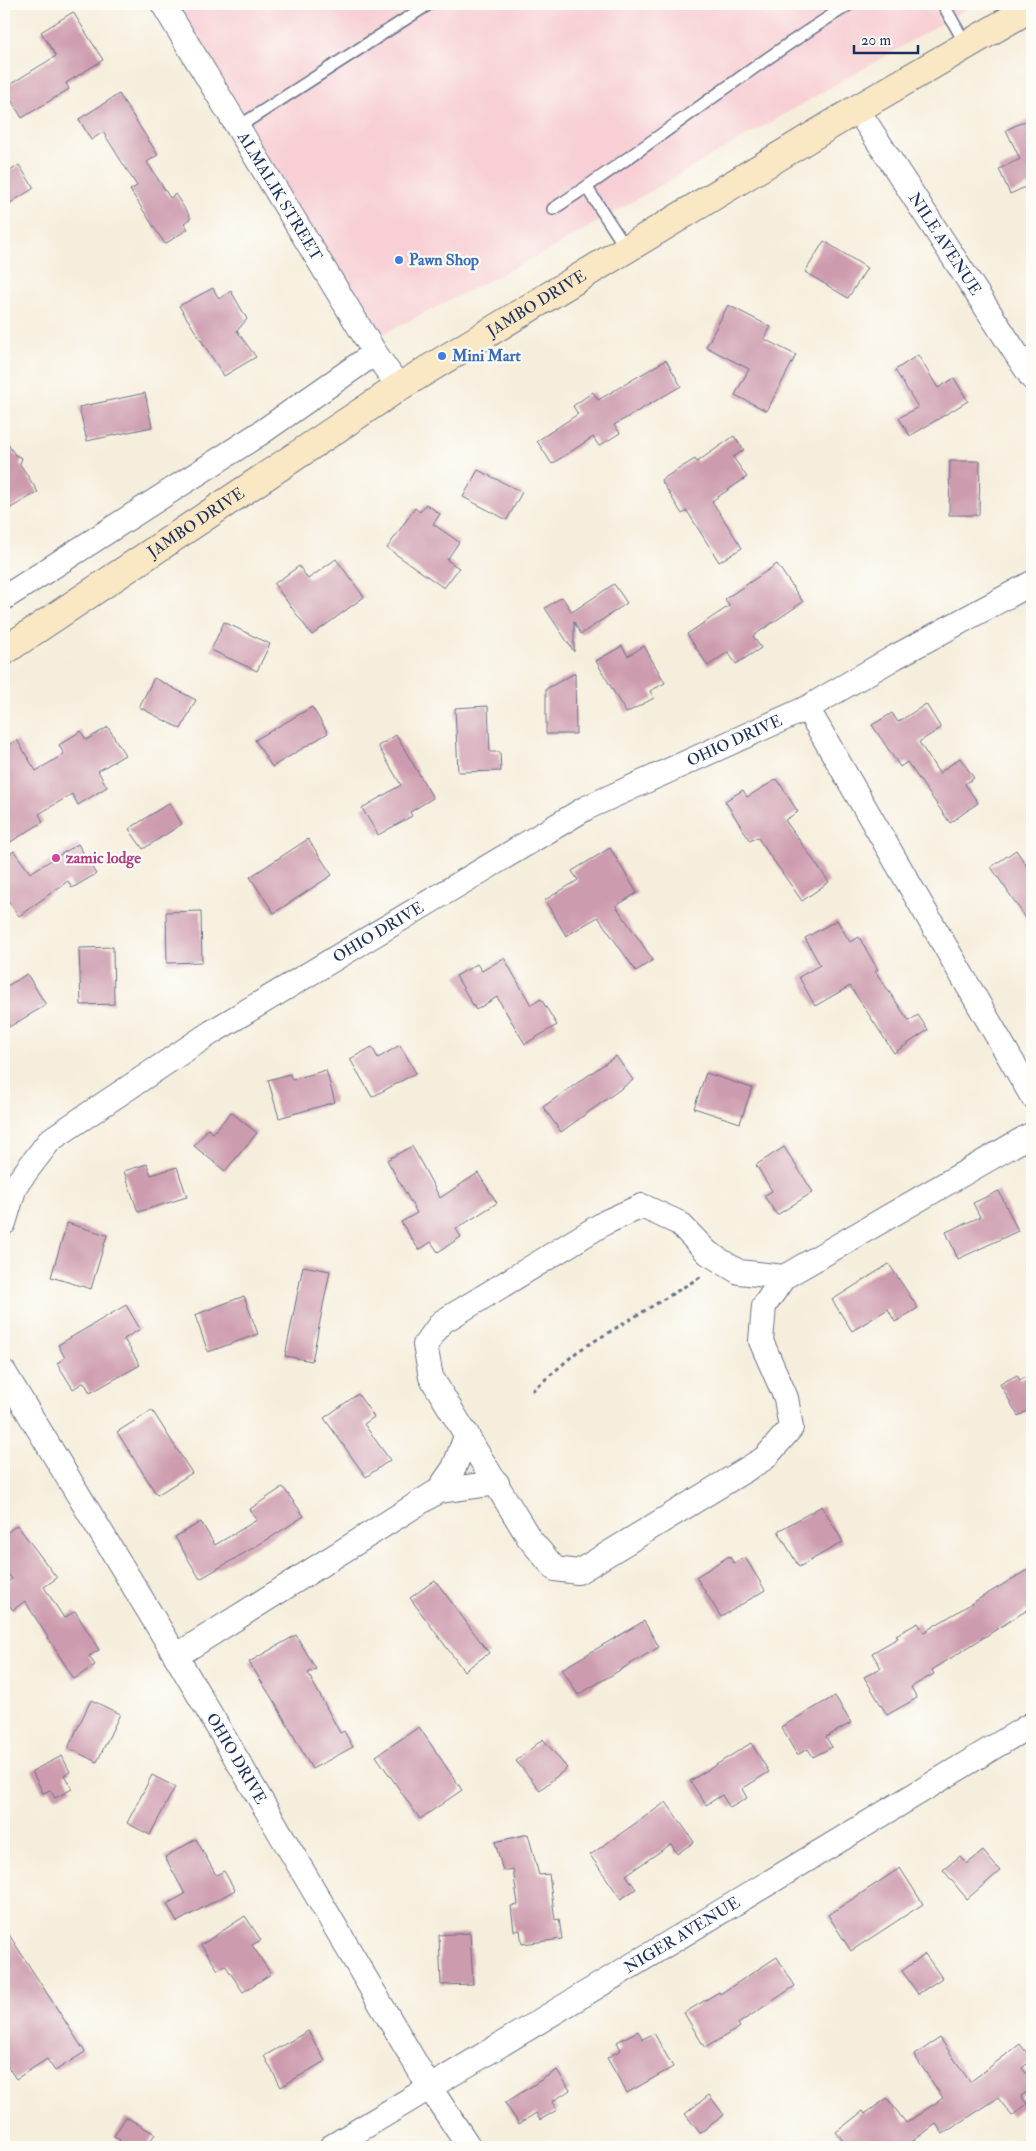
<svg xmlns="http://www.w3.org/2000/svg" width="1036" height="2151" font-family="'IM FELL Double Pica',serif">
	<rect width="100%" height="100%" fill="#fdfcf7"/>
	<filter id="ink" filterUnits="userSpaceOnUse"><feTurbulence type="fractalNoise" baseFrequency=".02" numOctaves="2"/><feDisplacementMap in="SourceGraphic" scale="10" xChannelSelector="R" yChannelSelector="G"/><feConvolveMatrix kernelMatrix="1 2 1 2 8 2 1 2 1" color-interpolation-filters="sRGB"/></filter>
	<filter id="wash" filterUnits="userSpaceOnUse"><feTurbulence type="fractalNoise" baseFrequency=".0096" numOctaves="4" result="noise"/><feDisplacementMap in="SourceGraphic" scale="20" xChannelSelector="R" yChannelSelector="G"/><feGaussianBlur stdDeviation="1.12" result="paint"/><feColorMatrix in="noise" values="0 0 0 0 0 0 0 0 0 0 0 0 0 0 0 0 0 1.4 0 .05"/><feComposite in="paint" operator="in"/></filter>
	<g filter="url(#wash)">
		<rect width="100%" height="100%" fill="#f6eedc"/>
		<path fill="#f7cfd4" d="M 169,4 L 975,4 L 551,249 L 377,337 Z"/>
		<g id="blocks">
			<g fill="#cd9bae">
				<path d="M 73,12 L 103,60 L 66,83 L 69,89 L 22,118 L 4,88 L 56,56 L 41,32 Z"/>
				<path d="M 119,94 L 158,155 L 147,162 L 170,198 L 175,194 L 191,218 L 184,223 L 188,229 L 165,244 L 130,190 L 137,186 L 103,132 L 91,140 L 79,119 Z"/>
				<path d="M 1032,118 L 1032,185 L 1032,184 L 1010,194 L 999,169 L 1020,159 L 1006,130 Z"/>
				<path d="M 19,165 L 34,188 L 4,207 L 4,175 Z"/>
				<path d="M 824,241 L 867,268 L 848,298 L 805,272 Z"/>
				<path d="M 213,288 L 219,299 L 231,291 L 247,319 L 237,331 L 256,357 L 224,376 L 179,306 Z"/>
				<path d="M 728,305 L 771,327 L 764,339 L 796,355 L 767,411 L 735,395 L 749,369 L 706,347 Z"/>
				<path d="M 918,355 L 938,388 L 954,378 L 968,401 L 910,436 L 899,418 L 918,407 L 895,370 Z"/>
				<path d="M 666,360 L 681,386 L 614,425 L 620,433 L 599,446 L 593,437 L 552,464 L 537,441 L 578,414 L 573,406 L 593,392 L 598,400 Z"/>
				<path d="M 145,393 L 152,427 L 87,441 L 79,407 Z"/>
				<path d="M 734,436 L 744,450 L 733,457 L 747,477 L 712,501 L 742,548 L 719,562 L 687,511 L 682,514 L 661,480 L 695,459 L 697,462 Z"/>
				<path d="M 4,438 L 15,455 L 22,458 L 20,464 L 38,492 L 4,512 Z"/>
				<path d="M 950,461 L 980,461 L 979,515 L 949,515 Z"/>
				<path d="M 478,470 L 522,492 L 507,520 L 463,497 Z"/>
				<path d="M 426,504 L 440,514 L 433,524 L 459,542 L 447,560 L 459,568 L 444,588 L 387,548 L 415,508 L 420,512 Z"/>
				<path d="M 336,559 L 364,597 L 312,635 L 274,584 L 299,566 L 308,579 Z"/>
				<path d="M 777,564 L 803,602 L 753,636 L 761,648 L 736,664 L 728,652 L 708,666 L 687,634 L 729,606 L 725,599 Z"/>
				<path d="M 614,584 L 627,603 L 581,634 L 574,622 L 574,652 L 545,608 L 562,597 L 572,612 Z"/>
				<path d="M 224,622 L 270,644 L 257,671 L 211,650 Z"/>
				<path d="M 622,646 L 628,656 L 644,646 L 665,683 L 650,691 L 654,698 L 626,713 L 596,661 Z"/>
				<path d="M 575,673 L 576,734 L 546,734 L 546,689 Z"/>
				<path d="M 154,678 L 196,700 L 181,729 L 139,707 Z"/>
				<path d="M 926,704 L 941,728 L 919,742 L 939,773 L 960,758 L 974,778 L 965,784 L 978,803 L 950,823 L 907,762 L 900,767 L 872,725 L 892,713 L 898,722 Z"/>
				<path d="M 488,706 L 490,752 L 500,752 L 501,771 L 458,772 L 455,708 Z"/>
				<path d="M 312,707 L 328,733 L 272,767 L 255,740 Z"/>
				<path d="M 108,727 L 125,755 L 98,771 L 107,787 L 78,805 L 72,794 L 39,814 L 43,822 L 4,846 L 4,747 L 17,740 L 36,771 L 64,754 L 59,745 L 81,731 L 86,740 Z"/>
				<path d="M 396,735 L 433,798 L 410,812 L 412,816 L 378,835 L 362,808 L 401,785 L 378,746 Z"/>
				<path d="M 777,779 L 798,812 L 785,820 L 829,882 L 802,901 L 757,837 L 750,841 L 725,801 L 743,790 L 747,797 Z"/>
				<path d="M 169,803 L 182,824 L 143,849 L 129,829 Z"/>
				<path d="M 308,839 L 332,875 L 274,913 L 250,877 Z"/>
				<path d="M 78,844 L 96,874 L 72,888 L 68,881 L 19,916 L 4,895 L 4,858 L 14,851 L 30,873 Z"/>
				<path d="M 610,848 L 637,893 L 616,906 L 653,960 L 636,971 L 598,917 L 566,936 L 545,900 L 578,880 L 572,871 Z"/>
				<path d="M 1016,850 L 1032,874 L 1032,927 L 991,867 Z"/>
				<path d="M 201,911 L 202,962 L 167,963 L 166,912 Z"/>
				<path d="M 837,920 L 850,942 L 859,937 L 878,970 L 875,971 L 909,1021 L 918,1015 L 928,1030 L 894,1053 L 850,986 L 815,1006 L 799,977 L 820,965 L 805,938 Z"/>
				<path d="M 113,947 L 114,1004 L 81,1005 L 79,948 Z"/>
				<path d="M 504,958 L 531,1005 L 541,999 L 557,1025 L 525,1044 L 497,997 L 476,1010 L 456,976 L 477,964 L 482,971 Z"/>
				<path d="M 27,974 L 46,1005 L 4,1030 L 4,988 Z"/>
				<path d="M 400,1045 L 416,1073 L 372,1097 L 350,1059 L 372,1047 L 378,1058 Z"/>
				<path d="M 616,1056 L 633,1080 L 561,1132 L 543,1107 Z"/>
				<path d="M 326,1070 L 335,1102 L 279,1118 L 268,1080 L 290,1074 L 292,1080 Z"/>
				<path d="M 706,1073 L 752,1088 L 740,1123 L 694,1108 Z"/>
				<path d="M 231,1112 L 257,1133 L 225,1171 L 194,1146 L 208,1129 L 213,1133 Z"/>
				<path d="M 412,1146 L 440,1198 L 478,1173 L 497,1203 L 456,1229 L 461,1237 L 438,1252 L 431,1242 L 419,1250 L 401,1222 L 417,1213 L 387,1160 Z"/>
				<path d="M 784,1147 L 813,1192 L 777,1215 L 764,1196 L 772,1191 L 756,1165 Z"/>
				<path d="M 147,1164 L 151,1175 L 177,1167 L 187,1197 L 138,1212 L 124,1171 Z"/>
				<path d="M 999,1191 L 1018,1231 L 958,1259 L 946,1232 L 980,1217 L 973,1203 Z"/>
				<path d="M 67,1223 L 107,1235 L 91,1289 L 51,1277 Z"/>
				<path d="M 889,1264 L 918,1308 L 895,1322 L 888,1309 L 852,1331 L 832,1300 Z"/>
				<path d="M 303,1266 L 330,1271 L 312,1361 L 285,1356 Z"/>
				<path d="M 244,1296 L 258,1334 L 208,1352 L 195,1315 Z"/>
				<path d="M 126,1305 L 140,1329 L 124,1339 L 140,1365 L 90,1393 L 84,1382 L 73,1389 L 57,1363 L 65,1358 L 58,1345 Z"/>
				<path d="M 1032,1373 L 1032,1408 L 1018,1416 L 1000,1384 L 1017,1375 L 1020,1380 Z"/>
				<path d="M 358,1394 L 374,1417 L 364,1424 L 390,1460 L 366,1477 L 324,1418 Z"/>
				<path d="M 152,1410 L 192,1473 L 157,1495 L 117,1432 Z"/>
				<path d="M 283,1487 L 304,1516 L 270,1538 L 200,1579 L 175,1537 L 201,1522 L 215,1545 L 257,1520 L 250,1509 Z"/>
				<path d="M 822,1506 L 843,1542 L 799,1567 L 778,1531 Z"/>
				<path d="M 17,1525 L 57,1578 L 44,1587 L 64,1618 L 75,1611 L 99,1650 L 89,1656 L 95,1665 L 74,1679 L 25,1601 L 13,1610 L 4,1598 L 4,1585 L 12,1579 L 4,1568 L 4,1535 Z"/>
				<path d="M 729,1556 L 734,1563 L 745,1557 L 765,1590 L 721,1617 L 696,1577 Z"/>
				<path d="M 1032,1567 L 1032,1607 L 932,1670 L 934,1674 L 911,1687 L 917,1698 L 887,1715 L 864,1677 L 881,1668 L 872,1653 L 898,1638 L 896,1635 L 918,1623 L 924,1632 Z"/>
				<path d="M 435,1580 L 489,1653 L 464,1671 L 410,1598 Z"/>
				<path d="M 644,1621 L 659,1647 L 578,1695 L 562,1669 Z"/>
				<path d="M 296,1635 L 316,1669 L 308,1673 L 340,1733 L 344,1731 L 353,1747 L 312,1769 L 278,1708 L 249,1662 Z"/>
				<path d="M 835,1696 L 851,1723 L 826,1737 L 832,1747 L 813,1757 L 808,1749 L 797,1755 L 781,1727 Z"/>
				<path d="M 91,1700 L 120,1714 L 97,1762 L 68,1748 Z"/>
				<path d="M 419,1727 L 462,1790 L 420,1819 L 376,1756 Z"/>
				<path d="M 543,1739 L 567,1768 L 540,1790 L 516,1761 Z"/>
				<path d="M 751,1743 L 769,1772 L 742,1789 L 747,1798 L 730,1808 L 722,1795 L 706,1805 L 690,1781 Z"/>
				<path d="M 62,1756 L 70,1772 L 64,1775 L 72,1789 L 55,1798 L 50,1790 L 43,1793 L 32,1771 Z"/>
				<path d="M 152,1775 L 175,1787 L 150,1835 L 127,1823 Z"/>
				<path d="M 666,1802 L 694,1842 L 677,1854 L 671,1844 L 626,1875 L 636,1889 L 621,1899 L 590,1855 Z"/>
				<path d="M 528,1834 L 539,1875 L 549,1874 L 555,1920 L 559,1919 L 562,1939 L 522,1944 L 520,1930 L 514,1931 L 511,1906 L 518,1905 L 513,1869 L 503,1871 L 495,1842 Z"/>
				<path d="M 196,1839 L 216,1875 L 224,1871 L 235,1890 L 177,1922 L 167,1904 L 185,1894 L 165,1857 Z"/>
				<path d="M 983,1851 L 1000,1871 L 967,1899 L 943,1870 L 960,1856 L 967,1864 Z"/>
				<path d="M 900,1868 L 923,1904 L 851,1951 L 828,1915 Z"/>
				<path d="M 245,1916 L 261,1940 L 252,1945 L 271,1974 L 243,1992 L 225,1965 L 218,1970 L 201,1945 Z"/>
				<path d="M 4,1927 L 85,2052 L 55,2071 L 47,2059 L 16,2079 L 4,2061 Z"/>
				<path d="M 470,1933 L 473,1984 L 441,1985 L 439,1935 Z"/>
				<path d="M 925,1954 L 942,1978 L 918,1994 L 902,1971 Z"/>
				<path d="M 777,1957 L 795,1986 L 738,2024 L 740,2027 L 705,2048 L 684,2013 L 719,1992 L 720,1994 Z"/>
				<path d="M 308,2031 L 325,2061 L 281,2087 L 264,2056 Z"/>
				<path d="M 638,2031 L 643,2039 L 654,2033 L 673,2067 L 627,2093 L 607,2058 L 621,2050 L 617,2042 Z"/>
				<path d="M 940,2038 L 970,2082 L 1020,2044 L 1032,2060 L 1022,2068 L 1032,2080 L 1032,2088 L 1021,2096 L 1027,2104 L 1012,2116 L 998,2098 L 943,2134 L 936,2124 L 905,2147 L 848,2147 L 836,2132 L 863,2111 L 865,2114 L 887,2098 L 906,2123 L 943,2098 L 914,2055 Z"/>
				<path d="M 557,2070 L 570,2090 L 552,2102 L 557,2110 L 540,2120 L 536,2113 L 519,2124 L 505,2103 Z"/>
				<path d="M 709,2095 L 724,2115 L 700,2133 L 685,2114 Z"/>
				<path d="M 126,2117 L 155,2134 L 146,2147 L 116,2147 L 120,2140 L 114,2136 Z"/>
			</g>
		</g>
	</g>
	<g filter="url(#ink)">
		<use href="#blocks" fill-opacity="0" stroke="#68728a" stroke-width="1"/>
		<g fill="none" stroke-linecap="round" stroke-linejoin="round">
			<defs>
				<g id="service">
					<path d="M 943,4 L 966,45"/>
					<path d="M 238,127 L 429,4"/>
					<path d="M 587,188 L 626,248"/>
					<path d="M 553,209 C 654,144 748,67 850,4"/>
				</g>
				<g id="minor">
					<path id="s1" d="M 163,4 L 375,353 L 399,387"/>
					<path id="s2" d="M 857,109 L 1032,378"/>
					<path d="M 4,598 L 262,432 L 375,353"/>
					<path d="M 807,708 L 1032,1096"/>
					<path id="s3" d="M 4,1223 L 15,1186 L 50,1140 L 212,1032 L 586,808 L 807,708 L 895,657 L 1032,583"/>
					<path d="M 784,1277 L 739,1272 L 708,1253 L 679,1223 L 642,1206 L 606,1222 L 442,1322 L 425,1345 L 431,1377 L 529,1538 L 555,1569 L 578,1572 L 765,1458 L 791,1428 L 786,1398 L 761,1341 L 764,1306 L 784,1277 L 1032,1134"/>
					<path id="s4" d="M 4,1372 L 176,1656 L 430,2088 L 469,2147"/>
					<path d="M 438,1491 L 497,1483"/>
					<path d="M 176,1656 L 438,1491 L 454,1468 L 467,1434"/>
					<path id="s5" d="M 331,2147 L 1032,1724"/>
				</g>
				<g id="secondary">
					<path id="s6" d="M 4,651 L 399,387 L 857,109 L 1032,7"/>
				</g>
			</defs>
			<use href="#service" stroke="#68728a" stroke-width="14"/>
			<use href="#minor" stroke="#68728a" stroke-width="26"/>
			<use href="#secondary" stroke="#68728a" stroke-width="30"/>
			<path stroke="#68728a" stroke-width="3" stroke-dasharray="4 4" stroke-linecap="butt" d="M 532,1391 L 578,1351 L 702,1276"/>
			<use href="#service" stroke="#fff" stroke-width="11"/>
			<use href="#minor" stroke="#fff" stroke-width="24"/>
			<use href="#secondary" stroke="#fae7c3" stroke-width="28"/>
		</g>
	</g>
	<g fill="#3f7fe0" stroke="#fdfcf7" stroke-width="2">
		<circle cx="399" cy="260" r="5"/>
		<circle cx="442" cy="356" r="5"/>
	</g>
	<circle fill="#d1479c" stroke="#fdfcf7" stroke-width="2" cx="56" cy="858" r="5"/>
	<g text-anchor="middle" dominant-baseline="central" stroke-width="4.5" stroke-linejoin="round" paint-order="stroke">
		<g font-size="16" fill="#1b2f5e" stroke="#fdfcf7">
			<text stroke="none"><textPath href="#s1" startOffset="225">ALMALIK STREET</textPath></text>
			<text stroke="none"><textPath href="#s2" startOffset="161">NILE AVENUE</textPath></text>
			<text stroke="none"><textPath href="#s6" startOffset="636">JAMBO DRIVE</textPath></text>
			<text stroke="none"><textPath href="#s6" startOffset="231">JAMBO DRIVE</textPath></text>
			<text stroke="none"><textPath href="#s3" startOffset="890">OHIO DRIVE</textPath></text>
			<text stroke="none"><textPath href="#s3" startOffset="485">OHIO DRIVE</textPath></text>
			<text stroke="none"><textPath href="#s4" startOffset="451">OHIO DRIVE</textPath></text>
			<text stroke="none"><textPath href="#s5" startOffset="410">NIGER AVENUE</textPath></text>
		</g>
		<g font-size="16" font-weight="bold" fill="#366cbe" stroke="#fdfcf7" text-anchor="start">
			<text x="409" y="260">Pawn Shop</text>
			<text x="452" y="356">Mini Mart</text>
		</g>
		<g font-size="16" font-weight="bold" fill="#b23c85" stroke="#fdfcf7" text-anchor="start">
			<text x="66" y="858">zamic lodge</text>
		</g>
	</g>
	<rect width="1036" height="2151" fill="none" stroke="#fdfcf7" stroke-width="20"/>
	<path d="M854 45v8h64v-8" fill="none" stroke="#1b2f5e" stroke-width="2.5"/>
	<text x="861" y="45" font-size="15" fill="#1b2f5e" stroke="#fdfcf7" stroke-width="4" paint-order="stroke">20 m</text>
</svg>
